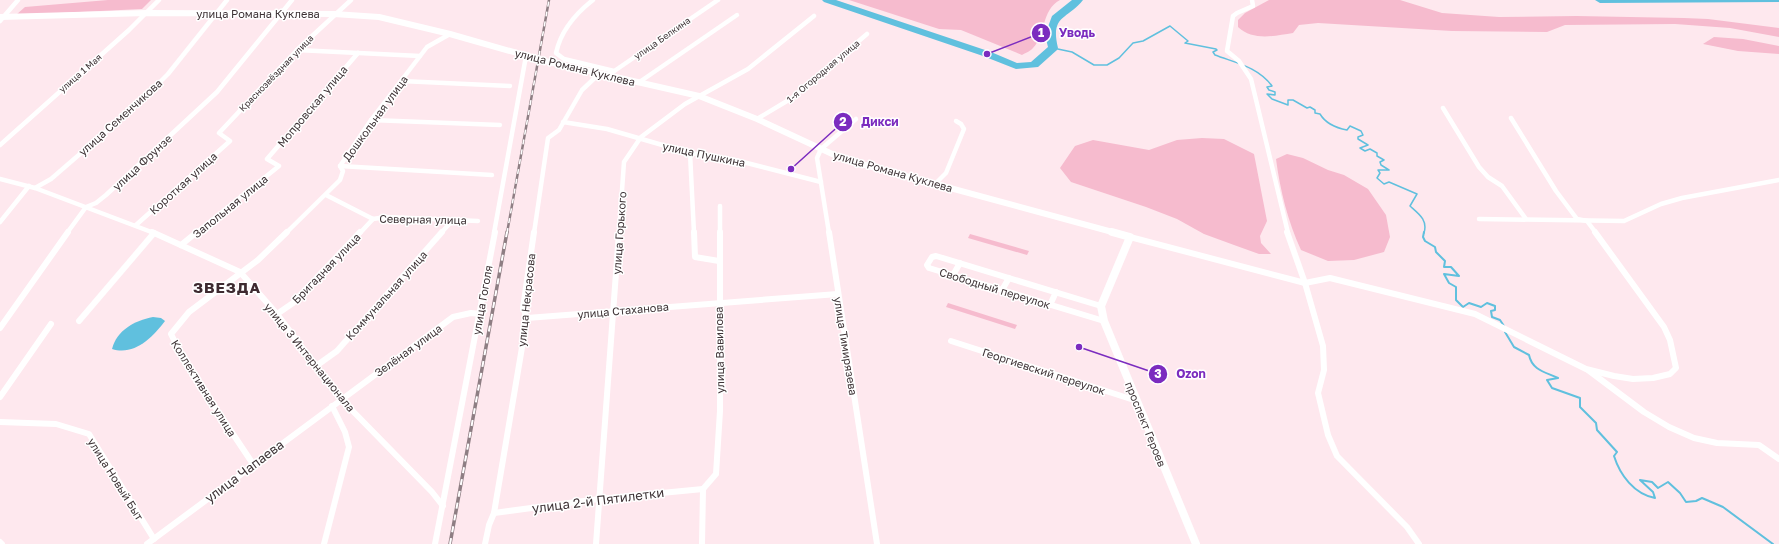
<svg xmlns="http://www.w3.org/2000/svg" width="1779" height="544" font-family="'Golos Text',sans-serif">
	<rect width="100%" height="100%" fill="#fee8ee"/>
	<g fill="#f6bbce">
		<path d="M 108,0 L 151,0 L 142,9 L 16,15 L 25,7 Z"/>
		<path d="M 849,0 L 1060,0 C 1041,10 1046,35 1033,48 C 1031,51 1025,53 1022,55 L 961,30 L 939,29 Z"/>
		<path d="M 1269,0 L 1400,0 L 1442,13 L 1499,17 L 1576,16 L 1684,18 L 1708,19 L 1779,28 L 1779,37 L 1730,28 L 1675,24 L 1565,25 L 1547,32 L 1452,31 L 1318,23 L 1299,25 L 1293,33 C 1274,36 1253,41 1238,27 L 1238,20 L 1245,13 Z"/>
		<path d="M 1714,37 L 1743,39 L 1779,46 L 1779,54 L 1738,51 L 1703,44 Z"/>
		<path d="M 1202,138 L 1224,139 L 1254,154 L 1267,221 L 1260,236 L 1261,243 L 1271,254 L 1259,254 L 1234,245 L 1204,234 L 1177,219 L 1146,207 L 1071,182 L 1060,168 L 1075,146 L 1093,140 L 1149,150 L 1177,140 Z"/>
		<path d="M 1287,154 L 1303,158 L 1328,170 L 1344,175 L 1368,189 L 1386,215 L 1390,237 L 1384,252 L 1354,260 L 1328,261 L 1301,250 C 1288,222 1280,190 1276,159 Z"/>
		<path d="M 970,234 L 1029,251 L 1027,255 L 968,238 Z"/>
		<path d="M 948,303 L 1017,325 L 1015,329 L 946,307 Z"/>
	</g>
	<path fill="#60c0de" d="M 153,317 L 161,318 L 165,321 C 152,338 134,356 112,349 C 117,330 134,321 153,317 Z"/>
	<g fill="none" stroke-linecap="round" stroke-linejoin="round">
		<path stroke="#60c0de" stroke-width="1.5" d="M 1053,48 L 1072,52 L 1094,65 L 1107,65 L 1119,58 L 1133,43 L 1143,41 L 1170,26 L 1188,41 L 1185,43 L 1216,49 L 1217,50 L 1213,52 L 1215,55 C 1236,63 1258,67 1272,86 L 1267,87 L 1269,90 L 1275,92 L 1275,95 L 1267,94 L 1272,99 L 1288,105 L 1288,100 L 1293,100 L 1307,108 L 1310,107 L 1315,110 L 1315,113 L 1320,114 C 1326,124 1336,128 1347,130 L 1350,126 L 1361,131 L 1363,135 L 1358,137 L 1358,139 L 1368,145 L 1360,148 L 1365,151 L 1370,149 L 1377,153 L 1377,156 L 1384,160 L 1380,162 L 1381,165 L 1389,170 L 1378,170 L 1380,173 L 1377,178 L 1384,184 L 1389,182 L 1417,194 L 1410,206 C 1419,214 1428,220 1424,233"/>
		<g stroke="#60c0de" stroke-width="2">
			<path d="M 1424,232 L 1423,237 L 1425,241 L 1435,247 L 1436,252 L 1445,261 L 1444,267 L 1451,267 L 1459,276 L 1444,274 L 1449,283 L 1456,287 L 1456,300 L 1463,307 L 1469,303 L 1481,307 L 1487,303 L 1495,306 L 1495,310 L 1491,311 L 1492,317 L 1500,320 L 1504,326"/>
			<path d="M 1505,332 L 1514,347 L 1529,355 C 1532,370 1545,372 1558,378 L 1547,380 L 1552,388 L 1580,398 L 1580,407 L 1596,423 L 1597,430 L 1617,452 L 1614,456 C 1620,475 1634,494 1655,498 L 1653,492 L 1640,480 L 1652,482 L 1658,488 L 1668,482 L 1680,493 L 1686,502 L 1696,501 L 1702,498 L 1723,507 L 1773,544"/>
		</g>
		<g fill="#60c0de" fill-rule="evenodd">
			<path d="M 822,0 L 836,0 L 991,52 L 1017,63 L 1031,62 L 1048,47 L 1045,35 L 1052,16 L 1072,0 L 1083,0 C 1067,20 1050,15 1058,48 L 1057,50 L 1038,67 L 1016,69 L 983,56 L 824,2 Z"/>
			<path d="M 1595,0 L 1779,0 L 1779,2 L 1600,3 Z"/>
		</g>
		<g stroke="#fff" stroke-width="4.5">
			<path d="M 593,0 C 575,14 561,30 556,53 L 564,59 L 614,71"/>
			<path d="M 1252,0 L 1253,6 L 1237,13 L 1233,16 L 1227,51 L 1239,61 L 1251,79 L 1288,233"/>
			<path d="M 0,21 L 18,0"/>
			<path d="M 297,50 L 420,56"/>
			<path d="M 607,76 L 718,0"/>
			<path d="M 401,81 L 510,86"/>
			<path d="M 638,83 L 737,15"/>
			<path d="M 1443,108 L 1479,167 L 1488,177 L 1502,186 L 1526,219"/>
			<path d="M 1511,118 L 1556,191 L 1577,219 L 1587,221 L 1596,233"/>
			<path d="M 757,119 L 792,98 L 867,34"/>
			<path d="M 371,120 L 500,125"/>
			<path d="M 563,122 L 607,129 L 690,153 L 735,160 L 821,182"/>
			<path d="M 0,145 L 129,30 L 159,0"/>
			<path d="M 690,153 L 694,233"/>
			<path d="M 340,166 L 492,175"/>
			<path d="M 0,179 L 35,188 L 154,233"/>
			<path d="M 935,184 L 946,173 L 964,129 L 961,124 L 956,121"/>
			<path d="M 35,188 L 51,179 L 140,102 L 168,74 L 227,0"/>
			<path d="M 326,195 L 373,219 L 386,217 L 478,221"/>
			<path d="M 720,206 L 720,233"/>
			<path d="M 1479,219 L 1624,221 L 1661,204 L 1682,198 L 1779,180"/>
			<path d="M 0,222 L 29,186"/>
			<path d="M 136,225 L 230,141 L 219,133 L 297,50 L 351,0"/>
			<path d="M 67,233 L 86,207 L 96,203 L 106,195 L 217,92 L 292,0"/>
			<path d="M 196,233 L 279,166 L 267,159 L 358,53"/>
			<path d="M 286,233 L 340,180 L 343,171 L 340,166 L 371,120 L 427,47 L 450,34"/>
			<path d="M 360,233 L 373,219"/>
			<path d="M 441,233 L 453,220"/>
			<path d="M 494,233 L 526,56"/>
			<path d="M 534,233 L 548,138 L 559,130 L 582,90 L 599,74"/>
			<path d="M 619,233 L 624,162 L 641,137 L 685,104 L 748,69 L 814,16"/>
			<path d="M 829,233 L 817,158 L 821,149 L 856,119"/>
		</g>
		<g stroke="#fff" stroke-width="6">
			<path d="M 152,232 L 240,272 L 277,314 L 341,399 L 432,492 L 443,506"/>
			<path d="M 694,232 L 695,257 L 719,261"/>
			<path d="M 829,232 L 877,544"/>
			<path d="M 1287,232 L 1305,283 L 1323,346 L 1324,370 L 1318,393 L 1328,435 L 1337,456 L 1407,527 L 1419,544"/>
			<path d="M 1130,237 L 1305,283 L 1330,278 L 1475,314 L 1586,369 L 1614,376 L 1633,379 L 1653,378 L 1670,374 L 1676,368 L 1670,340 L 1664,327 L 1595,232"/>
			<path d="M 181,245 L 197,232"/>
			<path d="M 953,275 L 960,263"/>
			<path d="M 1002,290 L 1009,278"/>
			<path d="M 1050,305 L 1056,292"/>
			<path d="M 1101,306 L 936,256 L 932,257 L 927,265 L 929,268 L 1104,321"/>
			<path d="M 277,314 L 293,303 L 360,232"/>
			<path d="M 527,318 L 838,294"/>
			<path d="M 79,321 L 154,233"/>
			<path d="M 0,328 L 68,232"/>
			<path d="M 951,341 L 1137,401"/>
			<path d="M 316,366 L 337,351 L 442,232"/>
			<path d="M 1588,370 L 1644,412 L 1669,427 L 1694,438 L 1717,443 L 1759,445 L 1779,459"/>
			<path d="M 0,397 L 51,324"/>
			<path d="M 0,422 L 56,424 L 89,434 L 154,539"/>
			<path d="M 253,464 L 185,362 L 171,334 L 189,312 L 258,260 L 287,232"/>
			<path d="M 703,489 L 716,474 L 720,411 L 720,232"/>
			<path d="M 494,513 L 599,499 L 703,489"/>
			<path d="M 0,542 L 2,544"/>
			<path d="M 147,544 L 453,317 L 471,313 L 480,314"/>
			<path d="M 324,544 L 349,447 L 345,432 L 332,406"/>
			<path d="M 435,544 L 495,232"/>
			<path d="M 485,544 L 489,525 L 494,513 L 527,318 L 523,308 L 534,232"/>
			<path d="M 596,544 L 619,232"/>
			<path d="M 702,544 L 703,489"/>
		</g>
		<path stroke="#fff" stroke-width="6" d="M 0,17 L 147,13 L 334,14 L 379,17 L 450,34 L 545,61 L 699,96 L 757,119 L 843,159 L 1116,233"/>
		<path stroke="#fff" stroke-width="8" d="M 1112,232 L 1130,237 L 1101,306 L 1104,321 L 1196,544"/>
		<defs>
			<path id="rail-far1" d="M 507,233 L 549,0"/>
			<path id="rail" d="M 450,544 L 507,232"/>
		</defs>
		<use href="#rail-far1" stroke="#8e7e83" stroke-width="2.5"/>
		<use href="#rail" stroke="#8e7e83" stroke-width="3.5"/>
		<use href="#rail-far1" stroke="#fff" stroke-width="1.5" stroke-dasharray="5" stroke-linecap="butt"/>
		<use href="#rail" stroke="#fff" stroke-width="2" stroke-dasharray="6" stroke-linecap="butt"/>
	</g>
	<g text-anchor="middle" dominant-baseline="central" stroke-width="3" stroke-linejoin="round" paint-order="stroke">
		<g font-size="9" fill="#3e3336" stroke="#fff">
			<text transform="translate(662 38) rotate(-35)">улица Белкина</text>
			<text transform="translate(823 71) rotate(-40)">1-я Огородная улица</text>
			<text transform="translate(80 73) rotate(-41)">улица 1 Мая</text>
			<text transform="translate(276 73) rotate(-46)">Краснозвёздная улица</text>
		</g>
		<g font-size="11" fill="#3e3336" stroke="#fff">
			<text x="258" y="13">улица Романа Куклева</text>
			<text transform="translate(575 67) rotate(14)">улица Романа Куклева</text>
			<text transform="translate(312 106) rotate(-50)">Мопровская улица</text>
			<text transform="translate(120 117) rotate(-42)">улица Семенчикова</text>
			<text transform="translate(375 118) rotate(-54)">Дошкольная улица</text>
			<text transform="translate(704 154) rotate(12)">улица Пушкина</text>
			<text transform="translate(142 162) rotate(-43)">улица Фрунзе</text>
			<text transform="translate(893 171) rotate(16)">улица Романа Куклева</text>
			<text transform="translate(183 183) rotate(-42)">Короткая улица</text>
			<text transform="translate(230 206) rotate(-39)">Запольная улица</text>
			<text transform="translate(423 219) rotate(1)">Северная улица</text>
			<text transform="translate(619 233) rotate(-86)">улица Горького</text>
			<text transform="translate(326 268) rotate(-46)">Бригадная улица</text>
			<text transform="translate(995 288) rotate(17)">Свободный переулок</text>
			<text transform="translate(386 295) rotate(-48)">Коммунальная улица</text>
			<text transform="translate(482 300) rotate(-80)">улица Гоголя</text>
			<text transform="translate(526 300) rotate(-84)">улица Некрасова</text>
			<text transform="translate(623 310) rotate(-5)">улица Стаханова</text>
			<text transform="translate(846 346) rotate(81)">улица Тимирязева</text>
			<text transform="translate(408 350) rotate(-36)">Зелёная улица</text>
			<text transform="translate(719 350) rotate(-91)">улица Вавилова</text>
			<text transform="translate(310 357) rotate(51)">улица 3 Интернационала</text>
			<text transform="translate(1044 371) rotate(18)">Георгиевский переулок</text>
			<text transform="translate(204 388) rotate(58)">Коллективная улица</text>
			<text transform="translate(1146 424) rotate(68)">проспект Героев</text>
			<text transform="translate(116 479) rotate(58)">улица Новый Быт</text>
		</g>
		<g font-size="13" fill="#3e3336" stroke="#fff">
			<text transform="translate(244 471) rotate(-37)">улица Чапаева</text>
			<text transform="translate(598 500) rotate(-7)">улица 2-й Пятилетки</text>
		</g>
		<g font-size="15" font-weight="bold" letter-spacing="1" fill="#3e2a30" stroke="#fff">
			<text x="227" y="287">ЗВЕЗДА</text>
		</g>
	</g>
	<path fill="none" stroke="#7b2cbf" stroke-width="1.5" d="M987 54L1041 33M791 169L843 122M1079 347L1158 374"/>
	<g fill="#7b2cbf" stroke="#fff" stroke-width="1.5">
		<circle cx="987" cy="54" r="4"/>
		<circle cx="791" cy="169" r="4"/>
		<circle cx="1079" cy="347" r="4"/>
		<circle cx="1041" cy="33" r="10"/>
		<circle cx="843" cy="122" r="10"/>
		<circle cx="1158" cy="374" r="10"/>
	</g>
	<g font-size="12" text-anchor="middle" font-weight="bold" fill="#fff">
		<text x="1041" y="37">1</text>
		<text x="843" y="126">2</text>
		<text x="1158" y="378">3</text>
	</g>
	<g font-size="12" text-anchor="middle" font-weight="bold" fill="#7b2cbf" stroke="#fff" stroke-width="3" stroke-linejoin="round" paint-order="stroke">
		<text x="1077" y="37">Уводь</text>
		<text x="880" y="126">Дикси</text>
		<text x="1191" y="378">Ozon</text>
	</g>
</svg>
